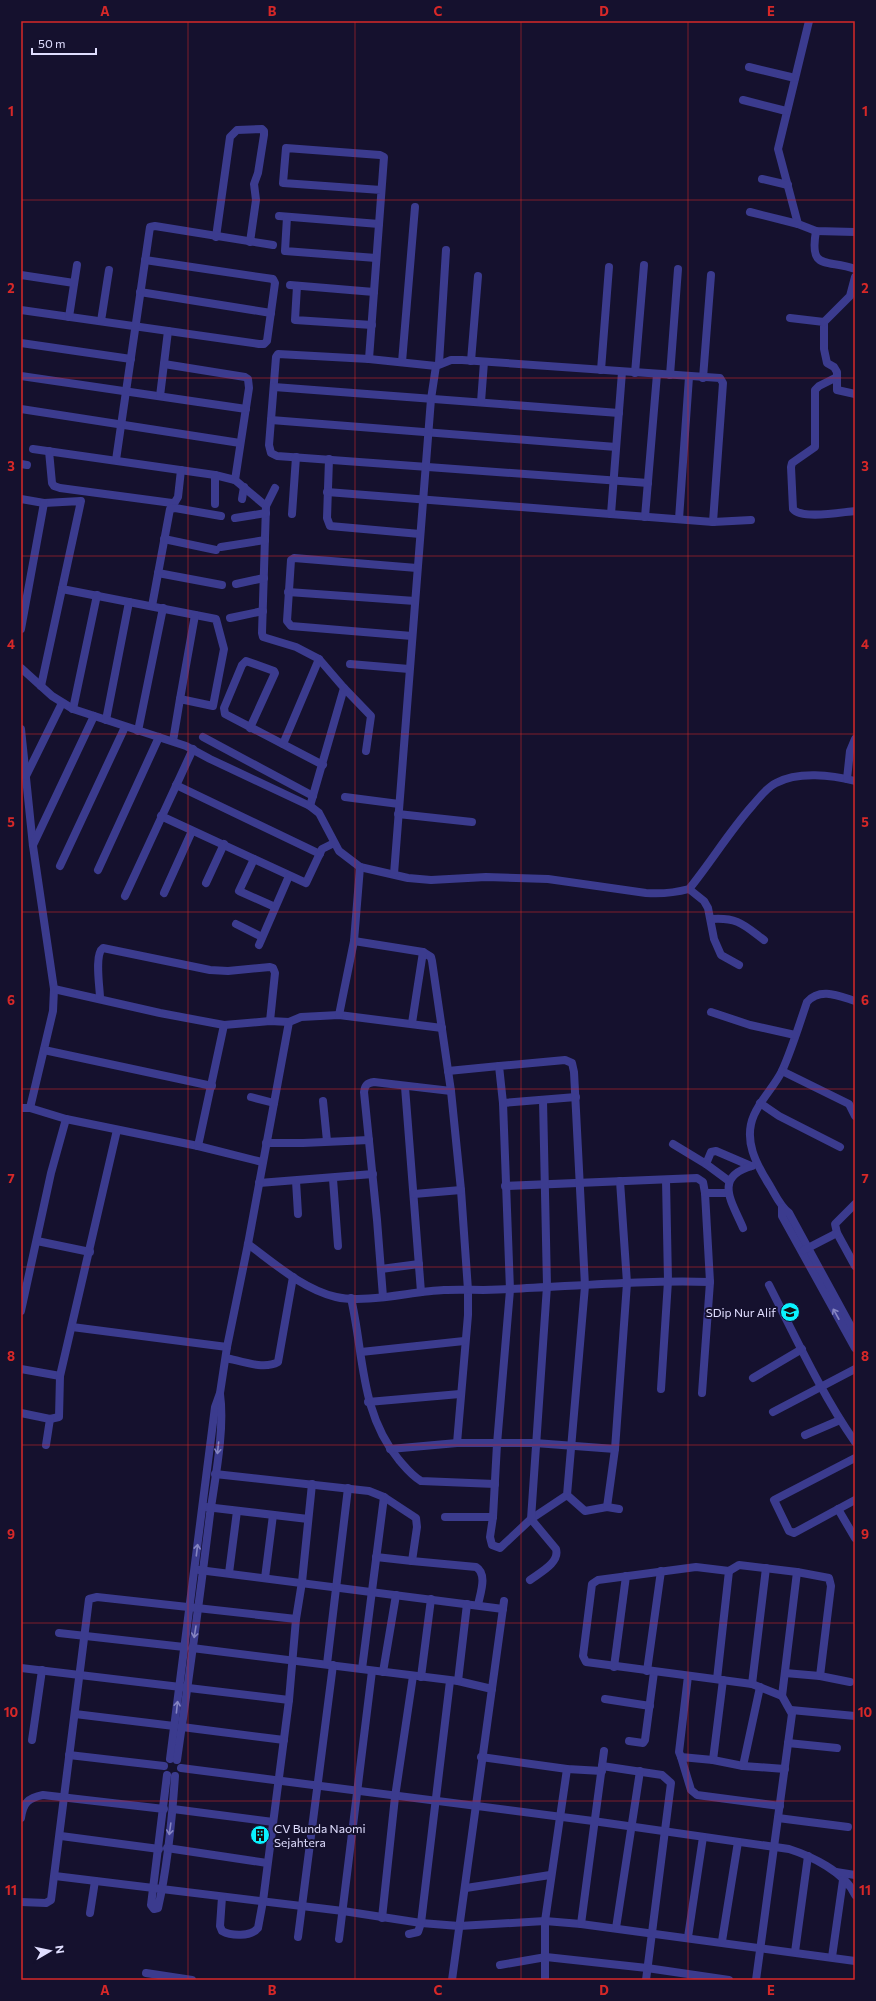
<svg xmlns="http://www.w3.org/2000/svg" width="876" height="2001" font-family="Commissioner,sans-serif">
	<rect width="100%" height="100%" fill="#15112e"/>
	<g fill="none" stroke-linecap="round" stroke-linejoin="round">
		<g stroke="#3b3b8e" stroke-width="8">
			<path d="M 809,21 L 778,149 L 798,224 L 816,231 L 855,232"/>
			<path d="M 749,67 L 795,78"/>
			<path d="M 743,100 L 786,111"/>
			<path d="M 762,179 L 788,185"/>
			<path d="M 750,212 L 798,224"/>
			<path d="M 279,216 L 379,224"/>
			<path d="M 287,217 L 285,251 L 376,258"/>
			<path d="M 816,231 C 809,271 826,259 855,269"/>
			<path d="M 216,237 L 230,137 L 237,130 L 262,129 L 264,131 L 264,135 L 258,173 L 254,184 L 256,200 L 250,242"/>
			<path d="M 21,275 L 74,283"/>
			<path d="M 290,285 L 374,292"/>
			<path d="M 297,286 L 295,320 L 372,325"/>
			<path d="M 140,292 L 271,313"/>
			<path d="M 21,310 L 259,344 L 264,344 L 267,341 L 275,283 L 273,279 L 145,260"/>
			<path d="M 69,317 L 77,265"/>
			<path d="M 790,318 L 824,322 L 824,349 L 827,363 L 834,367 L 837,372 L 837,390 L 855,394"/>
			<path d="M 101,321 L 109,270"/>
			<path d="M 824,322 L 850,296 L 855,277"/>
			<path d="M 21,343 L 131,359"/>
			<path d="M 369,359 L 384,157 L 380,155 L 286,148 L 283,183 L 381,190"/>
			<path d="M 471,361 L 478,276"/>
			<path d="M 402,362 L 415,207"/>
			<path d="M 439,363 L 446,250"/>
			<path d="M 164,364 L 245,377 L 248,379 L 249,388 L 235,480"/>
			<path d="M 436,366 L 369,359 L 278,354 L 276,357 L 269,445 L 271,453 L 277,456 L 648,483"/>
			<path d="M 601,370 L 609,267"/>
			<path d="M 635,373 L 644,265"/>
			<path d="M 670,375 L 678,269"/>
			<path d="M 21,376 L 246,409"/>
			<path d="M 837,377 L 819,386 L 815,390 L 815,447 L 792,463 L 791,467 L 793,509 C 802,520 842,512 855,511"/>
			<path d="M 703,378 L 711,275"/>
			<path d="M 274,387 L 619,413"/>
			<path d="M 160,396 L 168,331"/>
			<path d="M 481,402 L 484,362"/>
			<path d="M 21,409 L 240,443"/>
			<path d="M 271,420 L 616,447"/>
			<path d="M 33,449 L 215,475 L 235,480 L 266,506 L 262,633 L 263,637 L 296,647 L 319,659 L 344,688 L 310,806"/>
			<path d="M 49,451 L 52,483 L 54,486 L 60,488 L 172,503 L 175,502 L 178,497 L 181,470"/>
			<path d="M 329,459 L 327,518 L 330,526 L 420,534"/>
			<path d="M 116,460 L 150,227 L 155,226 L 273,245"/>
			<path d="M 21,464 L 27,465"/>
			<path d="M 327,492 L 713,522 L 751,520"/>
			<path d="M 21,499 L 44,503 L 81,501 L 41,686"/>
			<path d="M 242,499 L 244,487"/>
			<path d="M 215,504 L 215,475"/>
			<path d="M 266,506 L 275,488"/>
			<path d="M 292,514 L 296,457"/>
			<path d="M 611,514 L 622,372"/>
			<path d="M 645,517 L 657,374"/>
			<path d="M 235,518 L 266,513"/>
			<path d="M 679,519 L 689,377"/>
			<path d="M 164,539 L 216,550"/>
			<path d="M 221,547 L 265,540"/>
			<path d="M 158,573 L 222,585"/>
			<path d="M 236,584 L 264,578"/>
			<path d="M 62,589 L 216,619 L 224,649 L 213,706 L 180,699 L 173,741"/>
			<path d="M 288,592 L 415,601"/>
			<path d="M 152,606 L 170,509 L 175,508 L 221,516"/>
			<path d="M 230,618 L 263,611"/>
			<path d="M 21,629 L 44,503"/>
			<path d="M 412,636 L 291,626 L 287,621 L 291,560 L 294,558 L 417,568"/>
			<path d="M 350,664 L 409,669"/>
			<path d="M 21,668 L 52,696 L 73,709 L 186,746 L 210,759 L 310,806 L 319,813 L 339,851 L 360,867 L 408,878 L 431,880 L 486,877 L 548,879 L 646,893 C 661,894 674,893 689,889 C 711,862 729,832 752,806 C 760,797 766,788 776,783 C 798,771 832,775 855,781"/>
			<path d="M 344,688 L 371,716 L 366,751"/>
			<path d="M 180,699 L 195,615"/>
			<path d="M 73,709 L 97,595"/>
			<path d="M 106,720 L 129,602"/>
			<path d="M 250,728 L 275,673 L 274,671 L 246,661 L 242,665 L 224,708 L 225,714 L 323,765"/>
			<path d="M 21,729 L 33,846 L 54,989 L 53,1011 L 30,1108"/>
			<path d="M 138,731 L 163,608"/>
			<path d="M 203,737 L 313,796"/>
			<path d="M 283,744 L 319,659"/>
			<path d="M 26,776 L 62,703"/>
			<path d="M 847,779 L 850,751 L 855,739"/>
			<path d="M 176,785 L 320,854"/>
			<path d="M 345,797 L 399,804"/>
			<path d="M 398,814 L 472,822"/>
			<path d="M 161,816 L 306,883 L 322,849 L 334,843"/>
			<path d="M 33,845 L 94,716"/>
			<path d="M 254,859 L 239,891 L 275,907"/>
			<path d="M 60,866 L 125,727"/>
			<path d="M 98,870 L 159,737"/>
			<path d="M 394,874 L 431,399 L 436,366 L 451,360 L 462,360 L 720,378 L 723,383 L 713,522"/>
			<path d="M 206,883 L 224,844"/>
			<path d="M 689,889 L 704,901 L 708,908 L 714,939 L 721,955 L 739,965"/>
			<path d="M 164,893 L 192,831"/>
			<path d="M 125,896 L 193,749"/>
			<path d="M 711,919 C 738,917 744,925 764,940"/>
			<path d="M 236,924 L 262,937"/>
			<path d="M 354,941 L 423,952 L 431,957 L 432,961 L 451,1091 L 461,1190 L 468,1290 L 468,1315 L 457,1443"/>
			<path d="M 259,945 L 289,876"/>
			<path d="M 54,989 L 160,1013 L 224,1025 L 270,1021 L 289,1022 L 301,1017 L 339,1015 L 442,1028"/>
			<path d="M 100,998 C 100,988 94,954 103,948 L 210,970 L 228,971 L 270,967 L 273,968 L 275,973 L 270,1021"/>
			<path d="M 855,1001 C 839,996 820,987 807,1002 C 799,1025 792,1049 782,1071 C 774,1087 761,1099 754,1115 C 743,1140 756,1164 770,1186 C 776,1196 780,1206 789,1213 L 855,1334"/>
			<path d="M 711,1012 L 750,1025 L 795,1035"/>
			<path d="M 339,1015 L 354,941 L 360,867"/>
			<path d="M 412,1023 L 423,952"/>
			<path d="M 44,1050 L 212,1086"/>
			<path d="M 448,1071 L 499,1066"/>
			<path d="M 782,1071 L 849,1104 L 855,1116"/>
			<path d="M 405,1087 L 421,1292"/>
			<path d="M 251,1097 L 274,1103"/>
			<path d="M 323,1101 L 327,1141"/>
			<path d="M 503,1103 L 576,1097"/>
			<path d="M 760,1103 L 779,1116 L 840,1147"/>
			<path d="M 21,1108 L 30,1108 L 66,1119 L 198,1146 L 262,1162"/>
			<path d="M 266,1143 L 303,1143 L 369,1140"/>
			<path d="M 673,1144 L 706,1164 L 711,1152 L 716,1151 L 751,1166"/>
			<path d="M 198,1146 L 224,1025"/>
			<path d="M 706,1164 L 729,1181"/>
			<path d="M 333,1179 L 338,1246"/>
			<path d="M 296,1181 L 298,1214"/>
			<path d="M 259,1183 L 373,1174"/>
			<path d="M 505,1186 L 697,1178 L 703,1182 L 705,1193 L 710,1282 L 702,1393"/>
			<path d="M 705,1193 L 728,1193"/>
			<path d="M 414,1194 L 461,1190"/>
			<path d="M 855,1204 L 835,1224 L 837,1233 L 855,1266"/>
			<path d="M 782,1207 L 782,1216 L 855,1348"/>
			<path d="M 743,1228 C 732,1202 713,1177 752,1166"/>
			<path d="M 37,1241 L 90,1252"/>
			<path d="M 248,1244 C 275,1264 303,1289 336,1297 C 365,1304 413,1291 444,1290 C 466,1289 488,1291 511,1289 C 577,1286 643,1280 710,1282"/>
			<path d="M 804,1250 L 837,1233"/>
			<path d="M 381,1269 L 419,1264"/>
			<path d="M 769,1285 C 796,1338 821,1393 855,1442"/>
			<path d="M 383,1297 L 377,1220 L 364,1092 C 365,1085 367,1083 374,1082 L 451,1091"/>
			<path d="M 351,1298 C 364,1355 360,1413 399,1460 C 406,1468 411,1475 421,1481 L 495,1484"/>
			<path d="M 21,1311 L 51,1173 L 66,1119"/>
			<path d="M 72,1327 L 227,1347"/>
			<path d="M 361,1352 L 464,1341"/>
			<path d="M 226,1358 C 241,1361 264,1370 278,1362 L 293,1277"/>
			<path d="M 21,1369 L 60,1376"/>
			<path d="M 753,1378 L 802,1349"/>
			<path d="M 661,1389 L 668,1281 L 666,1180"/>
			<path d="M 368,1402 L 460,1394"/>
			<path d="M 773,1412 L 855,1369"/>
			<path d="M 21,1413 L 50,1419 L 59,1417 L 60,1376 L 117,1130"/>
			<path d="M 805,1435 L 840,1420"/>
			<path d="M 46,1445 L 50,1419"/>
			<path d="M 390,1449 L 457,1443 L 535,1443 L 615,1449"/>
			<path d="M 855,1458 L 774,1500 L 789,1531 L 794,1533 L 855,1500"/>
			<path d="M 215,1474 L 369,1491 L 384,1497 L 416,1518 L 417,1527 L 412,1561 L 476,1567 C 488,1574 480,1594 478,1605"/>
			<path d="M 567,1495 L 531,1519 L 500,1548 L 492,1545 L 490,1537 L 493,1517 L 497,1444 L 510,1290 L 503,1103 L 499,1066 L 565,1060 L 572,1063 L 574,1072 L 585,1286 L 567,1495 L 585,1511 L 607,1507 L 619,1509"/>
			<path d="M 206,1507 L 308,1519"/>
			<path d="M 607,1507 L 615,1449 L 627,1283 L 620,1181"/>
			<path d="M 838,1509 L 855,1538"/>
			<path d="M 445,1517 L 493,1517"/>
			<path d="M 376,1557 L 412,1561"/>
			<path d="M 199,1570 L 503,1609"/>
			<path d="M 229,1573 L 237,1511"/>
			<path d="M 265,1578 L 273,1515"/>
			<path d="M 530,1580 C 539,1573 560,1563 556,1549 L 531,1519 L 547,1286 L 543,1100"/>
			<path d="M 59,1633 L 184,1647"/>
			<path d="M 192,1648 L 458,1681 L 492,1689"/>
			<path d="M 327,1664 L 348,1488"/>
			<path d="M 614,1667 L 626,1576"/>
			<path d="M 21,1668 L 289,1700"/>
			<path d="M 362,1669 L 384,1497"/>
			<path d="M 647,1671 L 661,1571"/>
			<path d="M 383,1672 L 396,1595"/>
			<path d="M 820,1676 L 850,1682"/>
			<path d="M 421,1677 L 431,1599"/>
			<path d="M 717,1679 L 729,1571"/>
			<path d="M 723,1680 L 713,1760 L 743,1766 L 785,1769"/>
			<path d="M 458,1681 L 467,1604"/>
			<path d="M 752,1684 L 766,1568"/>
			<path d="M 782,1696 L 797,1572"/>
			<path d="M 605,1699 L 650,1706"/>
			<path d="M 791,1710 L 855,1716"/>
			<path d="M 75,1714 L 174,1726"/>
			<path d="M 182,1727 L 284,1740"/>
			<path d="M 32,1740 L 42,1670"/>
			<path d="M 629,1741 L 643,1743 L 645,1740 L 654,1672"/>
			<path d="M 788,1743 L 837,1748"/>
			<path d="M 69,1755 L 164,1766"/>
			<path d="M 481,1757 L 567,1769 L 602,1771"/>
			<path d="M 681,1757 L 679,1752 L 688,1676"/>
			<path d="M 170,1759 L 215,1407 L 220,1393 L 227,1347 L 248,1244 L 289,1022"/>
			<path d="M 177,1760 C 189,1678 200,1597 210,1514 C 215,1479 225,1429 220,1394"/>
			<path d="M 713,1760 L 681,1757 L 691,1790 L 697,1795 L 780,1806"/>
			<path d="M 602,1766 L 662,1775 L 671,1783 L 646,1980"/>
			<path d="M 743,1766 L 760,1687"/>
			<path d="M 181,1768 L 593,1821 L 789,1849 C 811,1856 845,1872 855,1895"/>
			<path d="M 167,1775 L 151,1905 L 154,1909 L 158,1908 C 168,1865 172,1820 175,1776"/>
			<path d="M 173,1809 L 273,1822"/>
			<path d="M 21,1818 C 23,1803 28,1798 43,1795 L 164,1809"/>
			<path d="M 778,1818 L 848,1827"/>
			<path d="M 61,1836 L 159,1849"/>
			<path d="M 167,1848 L 267,1863"/>
			<path d="M 836,1872 L 855,1875"/>
			<path d="M 55,1876 L 343,1911 L 421,1923 L 459,1926 L 545,1921 L 581,1924 L 855,1961"/>
			<path d="M 466,1888 L 550,1875"/>
			<path d="M 222,1897 L 220,1926 L 222,1931 C 231,1936 251,1937 258,1928 L 263,1901 L 289,1700 L 296,1619 L 302,1582 L 312,1484"/>
			<path d="M 21,1902 L 46,1903 L 51,1900 L 89,1599 L 97,1597 L 296,1619"/>
			<path d="M 90,1913 L 95,1881"/>
			<path d="M 382,1918 L 395,1797 L 413,1676"/>
			<path d="M 581,1924 L 604,1751"/>
			<path d="M 616,1928 L 640,1771"/>
			<path d="M 409,1934 L 418,1932 L 421,1923 L 450,1681"/>
			<path d="M 298,1937 L 333,1665"/>
			<path d="M 688,1937 L 703,1837"/>
			<path d="M 339,1939 L 372,1671"/>
			<path d="M 722,1941 L 738,1842"/>
			<path d="M 795,1952 L 808,1856"/>
			<path d="M 832,1957 L 843,1880"/>
			<path d="M 500,1965 L 546,1957 L 647,1968 L 729,1980"/>
			<path d="M 146,1973 L 192,1980"/>
			<path d="M 452,1980 L 504,1601"/>
			<path d="M 545,1980 L 545,1921 L 567,1769"/>
			<path d="M 756,1980 L 792,1714 L 782,1696 L 752,1684 L 586,1662 L 583,1656 L 592,1584 L 598,1580 L 696,1567 L 729,1571 L 739,1565 L 797,1572 L 829,1578 L 831,1586 L 820,1676 L 785,1673"/>
		</g>
	</g>
	<defs><path id="oneway-shaft" d="M-6 0H5M1.5-3L5.5 0L1.5 3" fill="none" stroke-width="1.6" stroke-linecap="round" stroke-linejoin="round"/></defs>
	<g stroke="#8584c1">
		<use href="#oneway-shaft" transform="translate(836 1314) rotate(-119)"/>
		<use href="#oneway-shaft" transform="translate(218 1448) rotate(96)"/>
		<use href="#oneway-shaft" transform="translate(197 1550) rotate(-83)"/>
		<use href="#oneway-shaft" transform="translate(195 1632) rotate(99)"/>
		<use href="#oneway-shaft" transform="translate(177 1707) rotate(-84)"/>
		<use href="#oneway-shaft" transform="translate(170 1829) rotate(98)"/>
	</g>
	<path fill="none" stroke="#d62828" stroke-width="1" stroke-opacity="0.55" d="M 188,21 L 188,1980M 355,21 L 355,1980M 521,21 L 521,1980M 688,21 L 688,1980M 21,200 L 855,200M 21,378 L 855,378M 21,556 L 855,556M 21,734 L 855,734M 21,912 L 855,912M 21,1089 L 855,1089M 21,1267 L 855,1267M 21,1445 L 855,1445M 21,1623 L 855,1623M 21,1801 L 855,1801"/>
	<defs>
		<symbol id="school-disc" viewBox="-11 -11 22 22"><circle r="9.5" fill="#0af2ff" stroke="#15112e"/><path d="M0-5L7-2L0 1L-7-2ZM-4 1L0 2.5L4 1V4Q0 6-4 4Z" fill="#111"/></symbol>
		<symbol id="building-disc" viewBox="-11 -11 22 22"><circle r="9.5" fill="#0af2ff" stroke="#15112e"/><path d="M-4-6H4V6H1V3H-1V6H-4ZM-2.5-4.3h1.7v1.8h-1.7ZM.8-4.3h1.7v1.8H.8ZM-2.5-1h1.7V.8h-1.7ZM.8-1h1.7V.8H.8Z" fill="#111"/></symbol>
	</defs>
	<g fill-rule="evenodd">
		<use href="#school-disc" x="779" y="1301" width="22" height="22"/>
		<use href="#building-disc" x="249" y="1824" width="22" height="22"/>
	</g>
	<g text-anchor="middle" dominant-baseline="central" stroke-width="4" stroke-linejoin="round" paint-order="stroke">
		<g font-size="12" fill="#e0deff" stroke="#15112e" text-anchor="end">
			<text x="776" y="1312">SDip Nur Alif</text>
			<text x="274" y="1828" text-anchor="start">CV Bunda Naomi<tspan x="274" dy="14">Sejahtera</tspan></text>
		</g>
	</g>
	<rect width="876" height="2001" fill="none" stroke="#15112e" stroke-width="44"/>
	<g transform="translate(50 1951) rotate(81)" stroke="#15112e" stroke-width="3" paint-order="stroke">
	<path d="M0-3L7 15L0 10L-7 15Z" fill="#e0deff"/>
	<text y="-6" font-size="11" font-weight="bold" text-anchor="middle" fill="#e0deff">N</text>
	</g>
	<path d="M32 48v6h64v-6" fill="none" stroke="#e0deff" stroke-width="2"/>
	<text x="38" y="48" font-size="12" fill="#e0deff" stroke="#15112e" stroke-width="3" paint-order="stroke">50 m</text>
	<rect x="22" y="22" width="832" height="1957" fill="none" stroke="#d62828" stroke-width="1.5"/>
	<g font-size="13" text-anchor="middle" font-weight="bold" fill="#d62828">
		<text x="105" y="16">A</text>
		<text x="272" y="16">B</text>
		<text x="438" y="16">C</text>
		<text x="604" y="16">D</text>
		<text x="771" y="16">E</text>
		<text x="11" y="116">1</text>
		<text x="865" y="116">1</text>
		<text x="11" y="293">2</text>
		<text x="865" y="293">2</text>
		<text x="11" y="471">3</text>
		<text x="865" y="471">3</text>
		<text x="11" y="649">4</text>
		<text x="865" y="649">4</text>
		<text x="11" y="827">5</text>
		<text x="865" y="827">5</text>
		<text x="11" y="1005">6</text>
		<text x="865" y="1005">6</text>
		<text x="11" y="1183">7</text>
		<text x="865" y="1183">7</text>
		<text x="11" y="1361">8</text>
		<text x="865" y="1361">8</text>
		<text x="11" y="1539">9</text>
		<text x="865" y="1539">9</text>
		<text x="11" y="1717">10</text>
		<text x="865" y="1717">10</text>
		<text x="11" y="1895">11</text>
		<text x="865" y="1895">11</text>
		<text x="105" y="1995">A</text>
		<text x="272" y="1995">B</text>
		<text x="438" y="1995">C</text>
		<text x="604" y="1995">D</text>
		<text x="771" y="1995">E</text>
	</g>
</svg>
